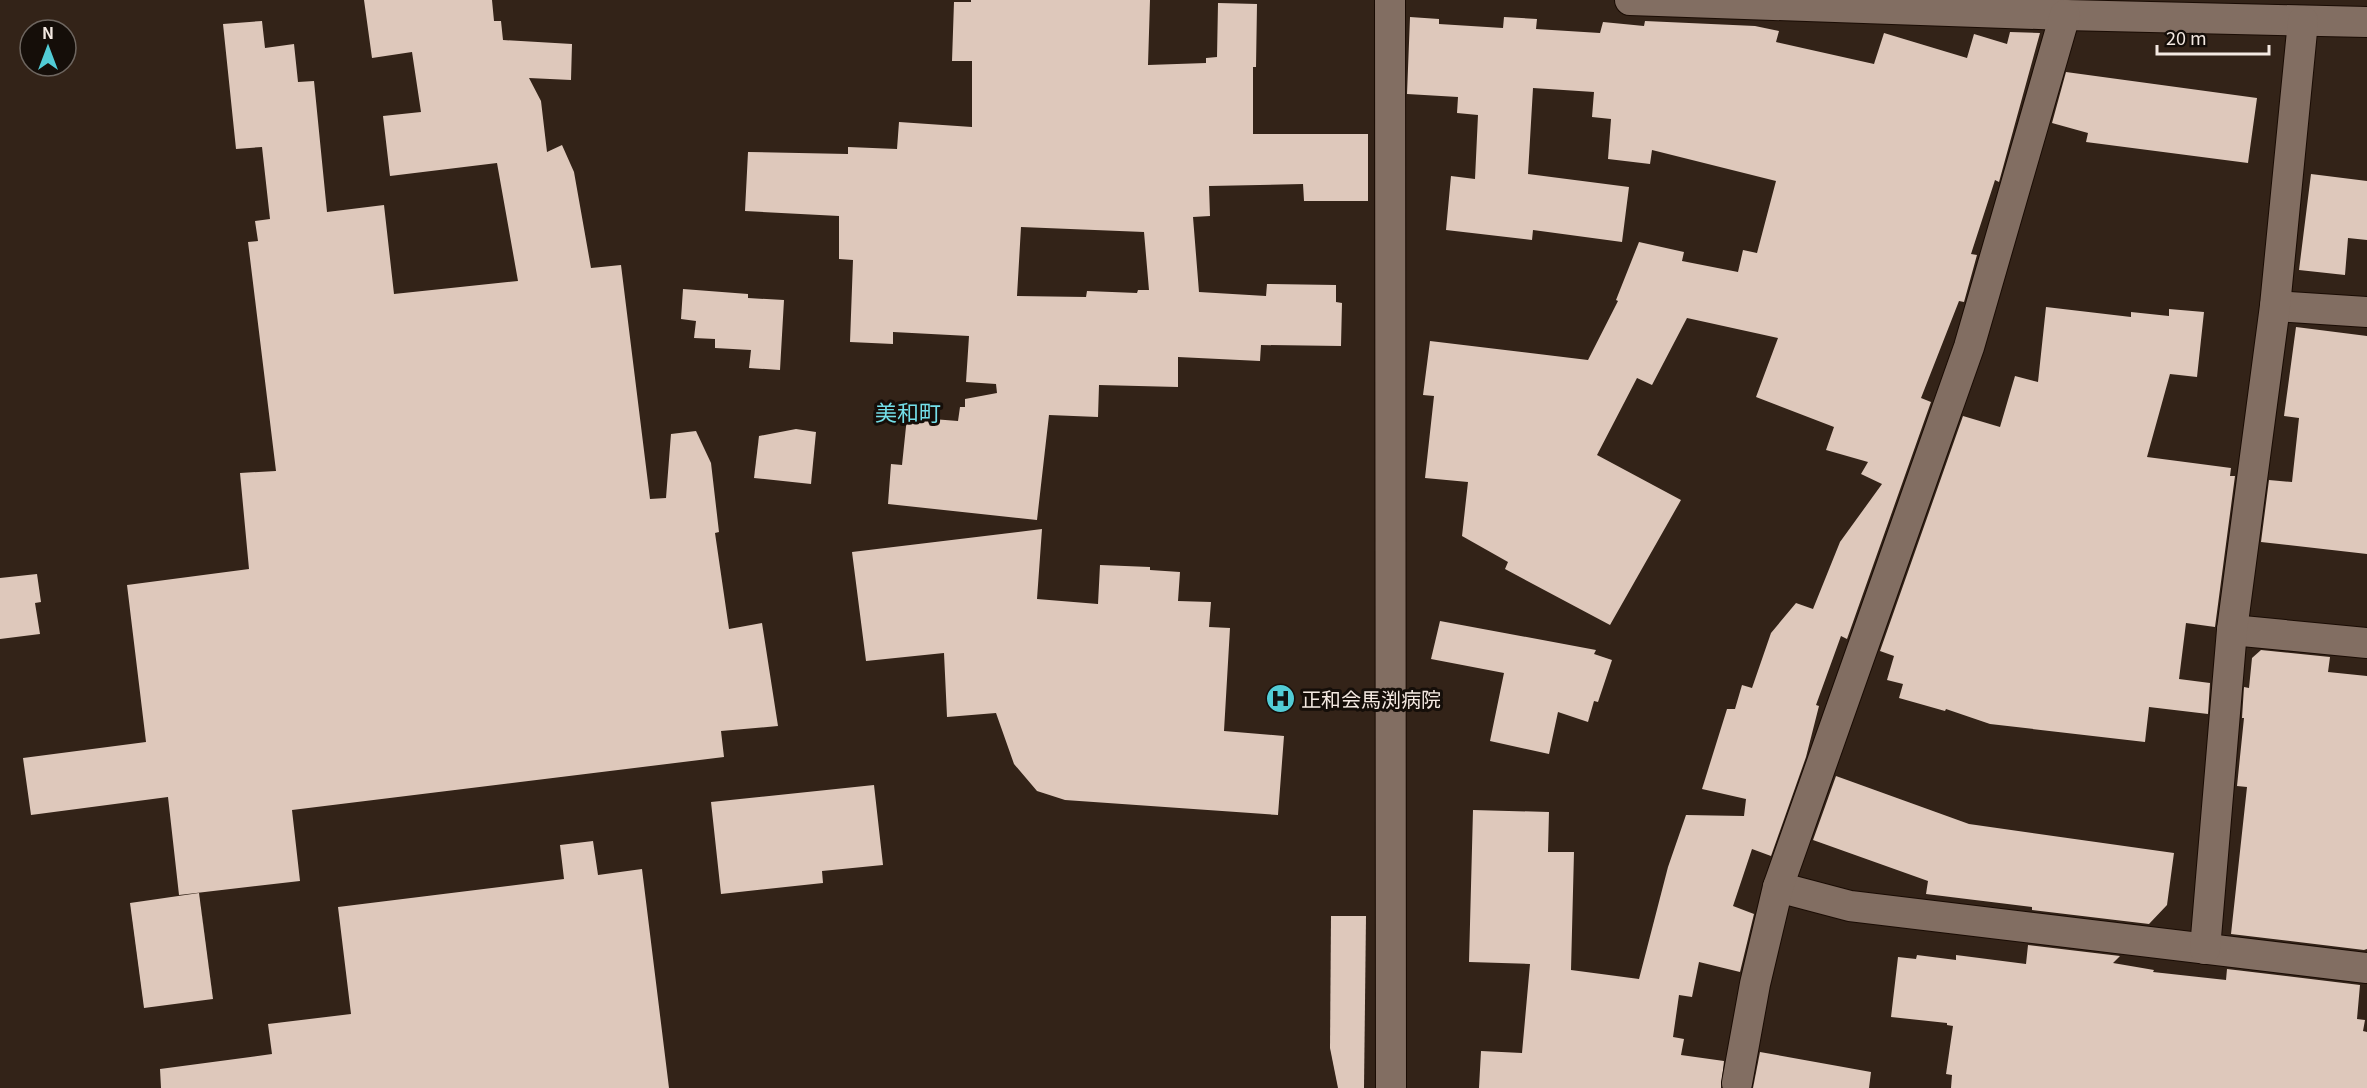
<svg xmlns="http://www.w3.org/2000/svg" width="2367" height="1088" font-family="Georgia,'Noto Sans JP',serif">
	<rect width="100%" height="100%" fill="#332318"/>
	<g fill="#dec8bb" fill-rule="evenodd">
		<path d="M 364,0 L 492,0 L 494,21 L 501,21 L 503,40 L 572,44 L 571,80 L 529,78 L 541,101 L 547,152 L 562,145 L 574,172 L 591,268 L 621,265 L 650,499 L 666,498 L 671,434 L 696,431 L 711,463 L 719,532 L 715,533 L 729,629 L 762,623 L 778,726 L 721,731 L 724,757 L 292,810 L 300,881 L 179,895 L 168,797 L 31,815 L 23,758 L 146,742 L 127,585 L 249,569 L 240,473 L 276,471 L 248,242 L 258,241 L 255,221 L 270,219 L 262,147 L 236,149 L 223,24 L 262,21 L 265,48 L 294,44 L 298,82 L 314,81 L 327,212 L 384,205 L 394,294 L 518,281 L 497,163 L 390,176 L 383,116 L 421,112 L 412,52 L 372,58 Z"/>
		<path d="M 971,0 L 1150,0 L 1148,65 L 1206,63 L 1206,58 L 1217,57 L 1218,3 L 1257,4 L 1256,67 L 1253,67 L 1253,134 L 1368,134 L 1368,201 L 1304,201 L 1303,184 L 1209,186 L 1210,216 L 1193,217 L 1199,292 L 1266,296 L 1267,284 L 1336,285 L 1336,302 L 1342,303 L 1341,346 L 1261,345 L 1260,361 L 1178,357 L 1178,387 L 1099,385 L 1098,417 L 1049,415 L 1037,520 L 888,504 L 891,464 L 902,465 L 907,417 L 958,421 L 960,407 L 965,407 L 965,399 L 997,393 L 996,384 L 966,382 L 969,336 L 893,332 L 893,344 L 850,342 L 853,260 L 839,259 L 839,216 L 745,211 L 748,152 L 848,154 L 848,147 L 897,149 L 899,122 L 972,127 L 972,61 L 952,61 L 954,2 L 971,2 ZM 1021,227 L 1144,232 L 1149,290 L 1138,290 L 1137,293 L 1087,291 L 1086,297 L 1017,296 Z"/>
		<path d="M 1410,17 L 1439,19 L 1439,24 L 1503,28 L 1504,17 L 1537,19 L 1536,29 L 1600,33 L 1603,22 L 1644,26 L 1645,21 L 1755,26 L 1779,31 L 1776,42 L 1874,64 L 1884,33 L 1967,58 L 1974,34 L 2007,44 L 2010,32 L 2040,33 L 1999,182 L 1995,180 L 1971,254 L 1977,255 L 1964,302 L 1959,301 L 1921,398 L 1931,402 L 1847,639 L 1841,636 L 1816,705 L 1819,706 L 1806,757 L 1771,856 L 1752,849 L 1733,906 L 1754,914 L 1740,972 L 1699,962 L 1692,997 L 1679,995 L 1673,1037 L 1684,1039 L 1681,1055 L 1724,1061 L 1721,1088 L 1479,1088 L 1481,1051 L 1522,1053 L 1530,964 L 1469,962 L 1473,810 L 1549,812 L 1548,852 L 1574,852 L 1571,970 L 1639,979 L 1668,867 L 1686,815 L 1744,816 L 1746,799 L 1702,789 L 1727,709 L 1735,709 L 1742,685 L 1752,688 L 1771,633 L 1796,603 L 1813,609 L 1840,542 L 1882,484 L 1861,474 L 1868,462 L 1826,450 L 1834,427 L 1756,397 L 1778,338 L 1687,318 L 1652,385 L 1637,378 L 1597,455 L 1681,500 L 1610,625 L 1505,569 L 1508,562 L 1462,536 L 1468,482 L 1425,478 L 1434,396 L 1423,395 L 1430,341 L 1588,360 L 1618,301 L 1616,300 L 1639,242 L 1684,252 L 1682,261 L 1738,272 L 1743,250 L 1757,253 L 1776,181 L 1652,150 L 1650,164 L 1608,159 L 1611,119 L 1592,117 L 1594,92 L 1533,88 L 1528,174 L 1629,187 L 1622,242 L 1533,230 L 1532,240 L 1446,230 L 1451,176 L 1475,179 L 1478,115 L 1457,113 L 1458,97 L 1407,94 Z"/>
		<path d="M 2066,72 L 2257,98 L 2248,163 L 2086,142 L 2088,133 L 2052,123 Z"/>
		<path d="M 2311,174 L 2367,181 L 2367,240 L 2348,238 L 2345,275 L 2299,270 Z"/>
		<path d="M 683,289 L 748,294 L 748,298 L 784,300 L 780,370 L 749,368 L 751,350 L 715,348 L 715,339 L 694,338 L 696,321 L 681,319 Z"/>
		<path d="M 2046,307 L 2131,317 L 2131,312 L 2169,316 L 2169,309 L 2204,312 L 2197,377 L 2170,374 L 2147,457 L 2231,468 L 2230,476 L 2235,476 L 2215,627 L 2186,623 L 2179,679 L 2210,683 L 2208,714 L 2149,707 L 2145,742 L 1990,724 L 1946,709 L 1945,711 L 1899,698 L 1903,684 L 1887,680 L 1894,656 L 1880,651 L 1963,416 L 2000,427 L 2015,376 L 2038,382 Z"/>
		<path d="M 2296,327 L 2367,336 L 2367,554 L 2261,542 L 2269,480 L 2292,482 L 2299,418 L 2284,416 Z"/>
		<path d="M 796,429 L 816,432 L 811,484 L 754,478 L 759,436 Z"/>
		<path d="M 1042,529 L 1037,599 L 1098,604 L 1100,565 L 1150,567 L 1150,570 L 1180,572 L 1178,601 L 1211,602 L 1209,627 L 1230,628 L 1224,731 L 1284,736 L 1278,815 L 1065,800 L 1037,791 L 1014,764 L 996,713 L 947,717 L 944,653 L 866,661 L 852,552 Z"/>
		<path d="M 37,574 L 41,602 L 35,603 L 40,634 L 0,639 L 0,578 Z"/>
		<path d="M 1440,621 L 1596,650 L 1594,654 L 1612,660 L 1598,702 L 1594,701 L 1588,722 L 1558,712 L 1549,754 L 1490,741 L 1504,673 L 1431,659 Z"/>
		<path d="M 2261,650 L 2330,657 L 2328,672 L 2367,676 L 2367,949 L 2364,950 L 2231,934 L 2247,787 L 2237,786 L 2244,718 L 2242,718 L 2244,687 L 2249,688 L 2252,658 Z"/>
		<path d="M 1836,776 L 1969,824 L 2174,853 L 2167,905 L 2149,924 L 2032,910 L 2032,907 L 1926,894 L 1928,881 L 1813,840 Z"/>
		<path d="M 874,785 L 883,865 L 822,871 L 823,883 L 721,894 L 711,802 Z"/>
		<path d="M 593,841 L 598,875 L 642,869 L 669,1088 L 161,1088 L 160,1069 L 272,1054 L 268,1024 L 351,1014 L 338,907 L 564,879 L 560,845 Z"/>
		<path d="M 199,893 L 213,999 L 144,1008 L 130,903 Z"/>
		<path d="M 1331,916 L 1366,916 L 1364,1088 L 1338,1088 L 1330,1048 Z"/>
		<path d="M 2028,945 L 2120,956 L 2113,963 L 2154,970 L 2153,972 L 2226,980 L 2227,969 L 2360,985 L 2357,1019 L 2365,1020 L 2363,1031 L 2367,1032 L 2367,1088 L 1951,1088 L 1952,1075 L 1946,1074 L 1953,1026 L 1947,1025 L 1947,1023 L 1891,1017 L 1898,957 L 1916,959 L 1917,955 L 1956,960 L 1956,955 L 2026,964 Z"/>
		<path d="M 1760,1052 L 1871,1072 L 1869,1088 L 1753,1088 Z"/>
	</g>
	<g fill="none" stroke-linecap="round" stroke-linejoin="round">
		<defs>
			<g id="street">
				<path d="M 1390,0 L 1391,1088"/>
				<path d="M 1630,0 L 2065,15 L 2367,22"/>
				<path d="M 2275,306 L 2367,312"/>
				<path d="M 2232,630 L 2367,643"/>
				<path d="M 1778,887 L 1850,906 L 2367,968"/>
				<path d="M 2205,949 L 2232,630 L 2275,306 L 2303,21"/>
				<path d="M 1737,1083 L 1755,984 L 1778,887 L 1969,347 L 2065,15"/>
			</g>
		</defs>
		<use href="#street" stroke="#1a0c04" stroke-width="32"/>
		<use href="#street" stroke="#826e62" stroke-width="30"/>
	</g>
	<defs>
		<symbol id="hospital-disc" viewBox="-11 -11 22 22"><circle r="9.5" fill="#52ccd6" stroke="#150e09"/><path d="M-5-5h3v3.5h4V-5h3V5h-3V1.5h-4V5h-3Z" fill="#111"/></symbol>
	</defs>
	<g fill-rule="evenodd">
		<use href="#hospital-disc" x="1264" y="682" width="33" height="33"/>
	</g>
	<g text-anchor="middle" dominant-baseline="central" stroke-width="6" stroke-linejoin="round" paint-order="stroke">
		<g font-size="20" fill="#f4e9e2" stroke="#150e09" text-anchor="start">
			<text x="1301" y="698">正和会馬渕病院</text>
		</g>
		<g font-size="22" fill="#74dfe9" stroke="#150e09">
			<text x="908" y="411">美和町</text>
		</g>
	</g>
	<g transform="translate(48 48)"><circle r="28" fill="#150e09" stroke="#6e6660" stroke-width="1.5"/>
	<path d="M0-4.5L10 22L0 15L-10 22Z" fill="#52ccd6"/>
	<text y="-9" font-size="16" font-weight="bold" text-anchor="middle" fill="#f4e9e2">N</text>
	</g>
	<path d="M2157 45v9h112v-9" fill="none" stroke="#f4e9e2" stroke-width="3"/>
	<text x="2166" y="45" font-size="18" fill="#f4e9e2" stroke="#150e09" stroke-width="4.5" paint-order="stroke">20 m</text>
</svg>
